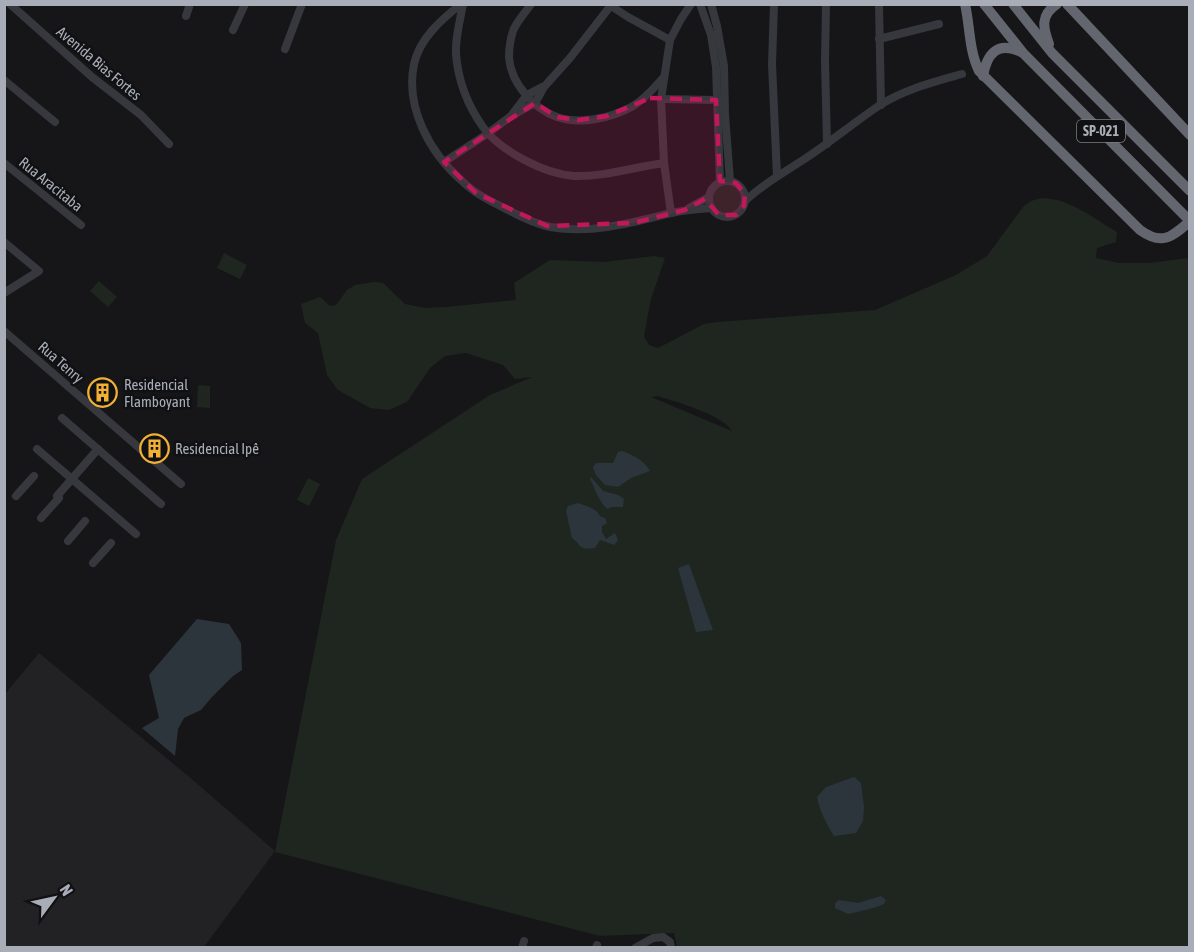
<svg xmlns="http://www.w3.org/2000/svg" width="1194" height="952" font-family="'Asap Condensed',sans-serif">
	<rect width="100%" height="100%" fill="#161618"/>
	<path fill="#222225" d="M 39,653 L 187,775 L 275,851 L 204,947 L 5,947 L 5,694 Z"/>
	<g fill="#1e261f" fill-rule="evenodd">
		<circle cx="727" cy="199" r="15"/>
		<path d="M 1041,198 C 1069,198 1093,218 1117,232 L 1116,242 L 1097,248 L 1096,258 L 1119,263 L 1149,263 L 1189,258 L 1189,947 L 677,947 L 674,933 L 600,936 L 275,852 L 336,540 L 362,479 L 490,395 L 532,377 L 515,379 L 503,365 L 466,353 L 445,356 L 430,368 L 407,402 L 389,410 L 370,408 L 338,390 L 327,375 L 318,333 L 305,323 L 301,304 L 320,297 L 330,306 L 336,305 L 347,290 L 355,285 L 374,282 L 383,283 L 405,304 L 425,308 L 446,307 L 516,300 L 514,283 L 550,260 L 604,262 L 654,256 L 665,258 L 651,299 L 644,336 L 649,345 L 658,348 L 704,324 L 717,322 L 875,310 L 956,275 L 987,256 L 1023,207 L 1031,201 ZM 657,396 C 677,402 721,414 732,431 L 651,397 Z"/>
		<path d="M 224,253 L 247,265 L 240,279 L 217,268 Z"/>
		<path d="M 99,281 L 117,297 L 108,307 L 90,291 Z"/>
		<path d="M 198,385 L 210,386 L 210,408 L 197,407 Z"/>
		<path d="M 308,478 L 320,484 L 309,506 L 297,500 Z"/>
	</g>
	<g fill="#2c353c">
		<path d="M 622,451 C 633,455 644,460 650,471 L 631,478 L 618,487 L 605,485 L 596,475 L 593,467 L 596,463 L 613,463 L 618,452 Z"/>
		<path d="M 591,477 L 603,491 L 618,495 L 624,499 L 623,507 L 612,507 L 607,509 C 598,500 595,489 590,479 Z"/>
		<path d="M 578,503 C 586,506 596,508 600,516 L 605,518 L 607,523 L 602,526 L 602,532 L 606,539 L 615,533 L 618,540 L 614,545 L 600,540 L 595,548 C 577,550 583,546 572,538 L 566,511 L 568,506 Z"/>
		<path d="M 689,564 L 713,630 L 696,632 L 678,568 Z"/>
		<path d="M 197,619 L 229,624 L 241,643 L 242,670 L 233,676 L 212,697 L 201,710 L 184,718 L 178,729 L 175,756 L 142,728 L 159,718 L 149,675 Z"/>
		<path d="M 854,777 L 861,783 L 864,807 L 863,821 L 856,833 L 834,836 C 826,823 820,812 817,797 L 826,787 Z"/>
		<path d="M 881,896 L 886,900 L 884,904 C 873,909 860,911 848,914 L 835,908 L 835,903 L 839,900 L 858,903 Z"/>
	</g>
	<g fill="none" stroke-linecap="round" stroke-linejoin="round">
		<g stroke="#37383d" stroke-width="8">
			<path d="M 10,4 L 92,77 L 141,115 L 169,144"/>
			<path d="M 461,4 C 441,20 420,38 414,64 C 405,108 430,153 462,181 C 475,194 492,202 508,210 C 521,217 535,224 550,227 C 592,234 631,223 671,213 C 684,210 698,209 712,208"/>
			<path d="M 463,4 C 460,21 455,38 456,54 C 458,80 468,106 483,127 C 500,151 545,174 574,176 C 604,177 634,167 664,163"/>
			<path d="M 531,4 C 525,13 517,21 513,31 C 510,40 509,50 509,58 C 511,83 534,109 557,117 C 580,125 612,118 633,106 C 645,99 654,88 663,78"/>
			<path d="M 700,4 L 711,35 L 716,67 L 720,182"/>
			<path d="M 711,4 L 717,26 L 724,66 L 725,114 L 730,181"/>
			<path d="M 774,4 L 772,64 L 777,176"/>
			<path d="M 826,4 L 825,62 L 827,144"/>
			<path d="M 879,4 L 881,105"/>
			<path d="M 611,6 L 628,17 L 670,40"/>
			<path d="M 186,16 L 190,4"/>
			<path d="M 233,30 L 245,4"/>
			<path d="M 879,39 L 939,24"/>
			<path d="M 285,49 L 302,4"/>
			<path d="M 4,80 L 55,122"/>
			<path d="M 661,99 L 716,100"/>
			<path d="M 511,116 L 535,103 L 544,87 L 570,58 L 612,4"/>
			<path d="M 444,162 L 487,134 L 511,116 L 527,95 L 542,87"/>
			<path d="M 4,163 L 81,225"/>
			<circle cx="727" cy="199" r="18"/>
			<path d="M 745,201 C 765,182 787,171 809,156 C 833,140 856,121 880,105 C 905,89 934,82 962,74"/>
			<path d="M 689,208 L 709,197"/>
			<path d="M 671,213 L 664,163 L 661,99 L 670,40 L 681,19 L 691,4"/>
			<path d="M 4,242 L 39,271 L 4,293"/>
			<path d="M 4,331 L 181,484"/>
			<path d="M 62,418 L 161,504"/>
			<path d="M 37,449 L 136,534"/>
			<path d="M 16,496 L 34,476"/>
			<path d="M 57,496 L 98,449"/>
			<path d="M 41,518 L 59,498"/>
			<path d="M 68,541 L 85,521"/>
			<path d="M 93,563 L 111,543"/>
			<path d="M 522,948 L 524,941"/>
			<path d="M 596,948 L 597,945"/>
			<path d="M 635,948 L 653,938 L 663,937 L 670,942 L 671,948"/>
		</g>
		<g stroke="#63666e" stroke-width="10">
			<path d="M 965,4 C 970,26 969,51 979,71 L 1140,230 C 1162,246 1172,237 1190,221"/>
			<path d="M 984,4 L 1024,54 L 1190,221"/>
			<path d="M 1013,4 L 1052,53 L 1190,191"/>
			<path d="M 1067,4 L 1190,135"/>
			<path d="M 1049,44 C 1043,28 1040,15 1057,4"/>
			<path d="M 983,76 C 987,53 998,41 1021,52"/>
		</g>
	</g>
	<path fill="#c2185b" fill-opacity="0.2" stroke="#c2185b" stroke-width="4.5" stroke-dasharray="12 8" stroke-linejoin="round" d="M 650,98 L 716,100 L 720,181 L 736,183 L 745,194 L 744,206 L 736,215 L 719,215 L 705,199 L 685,210 L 633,223 L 547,226 L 476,193 L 444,162 L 535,103 L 557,117 L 579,120 L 607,116 Z"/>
	<defs>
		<symbol id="building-ring" viewBox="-11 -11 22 22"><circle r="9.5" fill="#111113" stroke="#f2b134" stroke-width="1.5"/><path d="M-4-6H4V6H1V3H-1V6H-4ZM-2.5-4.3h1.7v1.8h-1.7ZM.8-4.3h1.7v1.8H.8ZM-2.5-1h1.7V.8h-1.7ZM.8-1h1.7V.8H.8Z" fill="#f2b134"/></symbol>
	</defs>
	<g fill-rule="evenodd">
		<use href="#building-ring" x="86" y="376" width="33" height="33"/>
		<use href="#building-ring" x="138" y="432" width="33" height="33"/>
	</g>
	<g text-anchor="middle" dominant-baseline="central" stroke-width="5" stroke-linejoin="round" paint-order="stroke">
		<rect fill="#111113" stroke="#7b7e86" stroke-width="1.5" x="1077" y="120" width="48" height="22" rx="4.5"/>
		<g font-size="14" font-weight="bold" fill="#a8adb8">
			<text x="1101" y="131">SP-021</text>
		</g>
		<g font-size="15" fill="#a8adb8" stroke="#111113">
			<text transform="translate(99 63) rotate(40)">Avenida Bias Fortes</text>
			<text transform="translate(51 184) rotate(39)">Rua Aracitaba</text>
			<text transform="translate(61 362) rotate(41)">Rua Tenry</text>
		</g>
		<g font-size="15" fill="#a8adb8" stroke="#111113" text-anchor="start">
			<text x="124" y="384">Residencial<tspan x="124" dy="17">Flamboyant</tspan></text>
			<text x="175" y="448">Residencial Ipê</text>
		</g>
	</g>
	<rect width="1194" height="952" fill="none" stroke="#a8adb8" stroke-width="12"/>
	<g transform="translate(54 898) rotate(57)" stroke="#111113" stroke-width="4.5" paint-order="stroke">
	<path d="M0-4.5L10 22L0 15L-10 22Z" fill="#a8adb8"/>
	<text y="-9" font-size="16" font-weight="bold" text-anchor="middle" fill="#a8adb8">N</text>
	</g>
</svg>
